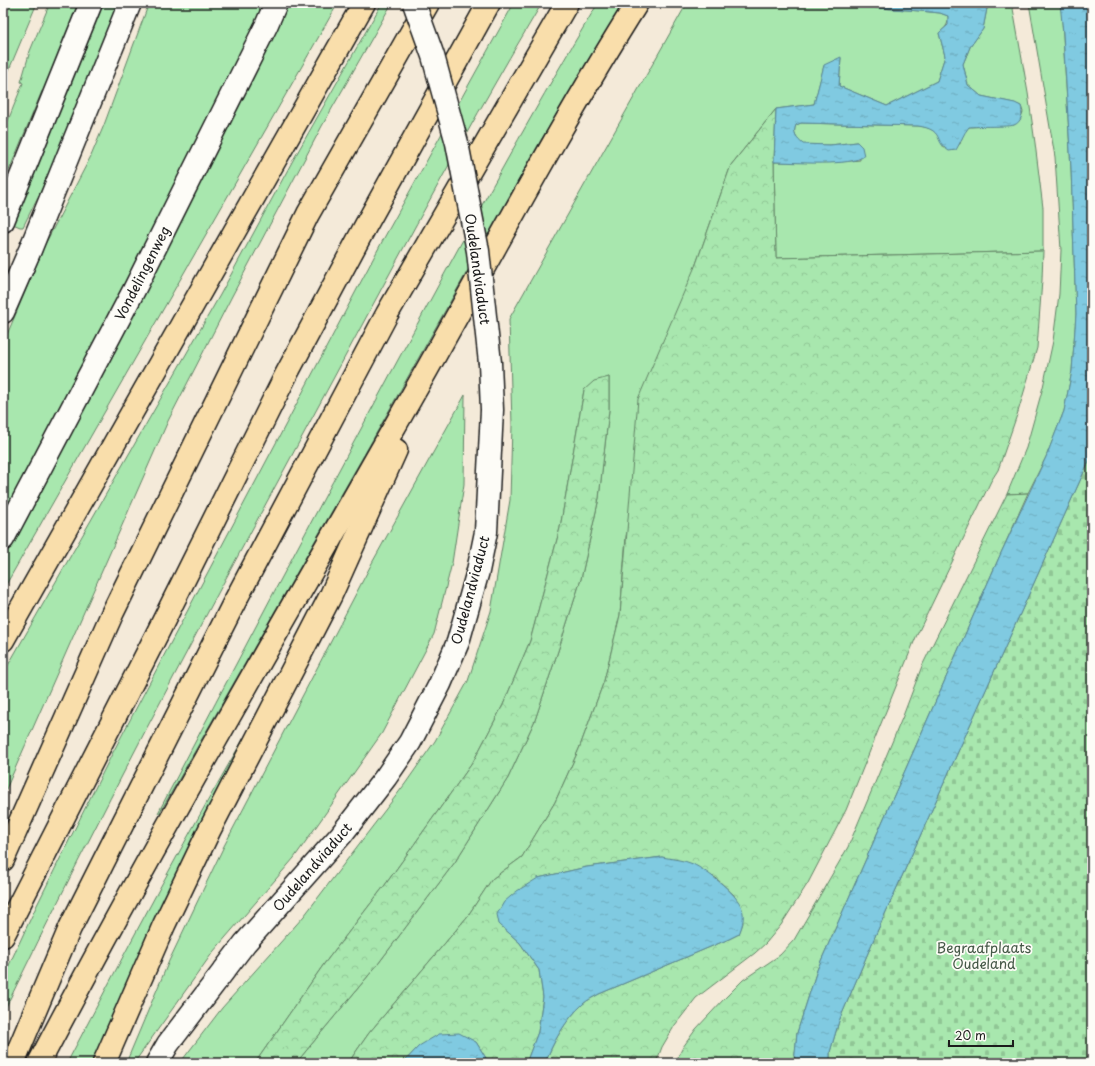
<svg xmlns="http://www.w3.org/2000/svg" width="1095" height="1066" font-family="'Playpen Sans',sans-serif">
	<defs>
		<pattern id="forest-crowns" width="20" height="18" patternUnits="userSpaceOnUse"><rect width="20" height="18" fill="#a8e7ae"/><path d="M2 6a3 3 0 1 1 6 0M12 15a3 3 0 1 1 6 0" fill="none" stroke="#90c695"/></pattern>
		<pattern id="cemetery-stones" width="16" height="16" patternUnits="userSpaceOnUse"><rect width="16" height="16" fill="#a8e7ae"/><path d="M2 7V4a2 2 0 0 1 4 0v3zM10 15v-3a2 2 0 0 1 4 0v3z" fill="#90c695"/></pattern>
		<pattern id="water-ripples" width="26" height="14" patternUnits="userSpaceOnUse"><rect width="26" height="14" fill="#80cae1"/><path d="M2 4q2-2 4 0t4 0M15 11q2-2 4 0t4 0" fill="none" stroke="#6eadc0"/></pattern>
	</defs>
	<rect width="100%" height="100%" fill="#f4ead9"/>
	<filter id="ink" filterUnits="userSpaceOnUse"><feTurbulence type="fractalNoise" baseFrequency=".025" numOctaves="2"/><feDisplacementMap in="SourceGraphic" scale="8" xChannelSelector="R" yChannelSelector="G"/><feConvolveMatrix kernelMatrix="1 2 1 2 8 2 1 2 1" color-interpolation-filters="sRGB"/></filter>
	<g filter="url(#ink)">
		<g fill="#a8e7ae" stroke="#628265">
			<path d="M 3,3 L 37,3 L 3,84 Z"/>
			<path d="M 50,3 L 83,3 L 45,92 L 42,91 L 3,185 L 3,133 L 23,83 L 21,82 L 30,51 Z"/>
			<path d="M 98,3 L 120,3 L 56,160 L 23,227 L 20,227 L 13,224 Z"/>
			<path d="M 149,3 L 264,3 L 233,79 L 3,522 L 3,344 L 42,252 L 41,252 L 91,156 L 104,125 Z"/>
			<path d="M 283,3 L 338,3 L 3,590 L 3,551 L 75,413 Z"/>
			<path d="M 382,3 L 392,3 L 322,126 L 232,296 L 168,421 L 3,796 L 3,674 L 220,295 L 292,162 Z"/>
			<path d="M 514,3 L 542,3 C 455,148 377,298 297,446 C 196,633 96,821 3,1013 L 3,978 L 36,907 L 111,756 L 384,238 Z"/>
			<path d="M 598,3 L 623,3 L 541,140 L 368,448 L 159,814 L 158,813 C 235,665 313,518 392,371 C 459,247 525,123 598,3 Z"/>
			<path d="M 687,3 L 843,3 L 841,5 L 920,11 L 940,13 L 948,16 C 949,25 945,28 939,33 L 945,56 L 937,81 L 887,106 L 839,86 L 841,58 L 824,66 L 814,104 L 776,109 L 731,165 L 696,264 L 626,536 L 620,615 L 604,681 L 579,749 L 555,802 L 522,857 L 492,879 L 467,917 L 369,1033 L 348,1063 L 296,1063 L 378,964 L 455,862 L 508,778 L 535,720 L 558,651 L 581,579 L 599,498 L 609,410 L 609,377 L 584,390 L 560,528 L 530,641 L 503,705 L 473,762 L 385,885 L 324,964 L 255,1063 L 180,1063 L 222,1008 L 304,916 L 405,784 L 435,741 L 468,681 L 491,611 L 510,500 L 512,425 L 509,319 Z"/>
			<path d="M 988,3 L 1012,3 L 1028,93 L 1035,143 L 1043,208 L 1043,251 L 776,258 L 774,162 L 840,162 L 860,160 L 857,142 L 830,145 L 803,145 C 797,139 792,134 796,125 L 801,123 L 918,126 C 935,128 937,133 944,148 L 960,144 L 964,132 L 969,127 L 1014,125 L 1020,120 L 1023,112 L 1021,106 L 1014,103 L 981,96 L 968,85 L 963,64 L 970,47 L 983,29 Z"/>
			<path d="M 1029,3 L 1060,3 L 1061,4 L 1071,168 L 1076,314 L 1072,371 L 1064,411 L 1046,457 L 1028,493 L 1007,494 L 1026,448 L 1043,387 L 1053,341 L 1059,294 L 1061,250 L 1055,157 Z"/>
			<path d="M 465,395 L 464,484 L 452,563 L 434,634 L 382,733 L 294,858 L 213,952 L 134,1063 L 126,1063 L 169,961 L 224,846 L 372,563 Z"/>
			<path d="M 258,714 L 162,910 L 92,1063 L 67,1063 C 129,945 190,828 258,714 Z"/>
		</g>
		<g fill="url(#forest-crowns)" stroke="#628265">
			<path d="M 776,109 L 774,162 L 776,258 L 1043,251 L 1042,280 L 1037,348 L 1018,412 L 998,470 L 991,481 L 916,637 L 846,810 L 808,883 L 781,925 L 766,943 L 755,953 L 696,998 L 675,1025 L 662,1047 L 656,1063 L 545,1063 C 553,1042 566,1019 583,1004 C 587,1000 594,997 599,994 L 729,939 L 739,934 L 743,923 L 734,895 L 716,878 L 662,857 L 587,867 L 538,878 L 499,924 L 520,943 L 539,970 L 543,997 L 538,1032 L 526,1063 L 489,1063 L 476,1042 L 419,1046 L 403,1063 L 348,1063 L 369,1033 L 467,917 L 492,879 L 522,857 L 555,802 L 579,749 L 604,681 L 620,615 L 638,399 L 696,264 L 731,165 Z"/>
			<path d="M 609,377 L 609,410 L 599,498 L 581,579 L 558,651 L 535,720 L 508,778 L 455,862 L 378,964 L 296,1063 L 255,1063 L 324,964 L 385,885 L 473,762 L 503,705 L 530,641 L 560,528 L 584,390 L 594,381 Z"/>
			<path d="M 1028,493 L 1001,553 L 817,970 L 797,1033 L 794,1063 L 675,1063 L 683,1047 L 696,1029 L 724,999 L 743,980 L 780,955 L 794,940 L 848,847 L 903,716 L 922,666 L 1007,494 Z"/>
		</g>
		<path fill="url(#cemetery-stones)" stroke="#628265" d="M 1092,454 L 1092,1063 L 830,1063 L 830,1052 L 839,1021 L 876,934 Z"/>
		<g fill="url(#water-ripples)" stroke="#588492">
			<path d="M 843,3 L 988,3 L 983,29 L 970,47 L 963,64 L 968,85 L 981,96 L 1015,103 L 1021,106 C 1023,113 1022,122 1014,125 C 1008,127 977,126 969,127 C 963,134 961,142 956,150 L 949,151 C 933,141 945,130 918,126 L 801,123 L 796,125 C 792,134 797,139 803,144 L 830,145 L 857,142 L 862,147 L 864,156 C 852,167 792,162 774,162 L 776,109 L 814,104 L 824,65 L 841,57 L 839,86 L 887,106 L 937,81 L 945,56 L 939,33 L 948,25 L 948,16 L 940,13 L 920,11 L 841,5 Z"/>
			<path d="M 1060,3 L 1092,3 L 1092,454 L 876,934 L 839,1021 L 830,1052 L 830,1063 L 794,1063 L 797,1033 L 817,970 L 1001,553 L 1046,457 L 1064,411 L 1072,371 L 1076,314 L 1071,168 L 1063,33 Z"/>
			<path d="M 662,857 C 672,859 684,860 693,864 C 707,871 742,896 743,913 C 744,920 742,927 739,934 L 729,939 L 599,994 C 594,997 587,1000 583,1004 C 566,1019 553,1042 545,1063 L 526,1063 L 538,1032 L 543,997 L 539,970 L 520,943 L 499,924 L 497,914 L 504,902 L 517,891 L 538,878 L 587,867 Z"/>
			<path d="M 459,1033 L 476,1042 L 489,1063 L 403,1063 L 419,1046 L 439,1034 Z"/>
		</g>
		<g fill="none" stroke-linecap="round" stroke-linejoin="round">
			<defs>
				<g id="secondary">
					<path d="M 3,221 L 91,3"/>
					<path d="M 3,312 L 30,250 L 130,3"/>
					<path d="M 3,539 L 134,290 L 266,26 L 276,3"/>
					<path d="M 157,1063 L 168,1044 L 245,943 L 341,835 L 386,777 L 410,742 L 440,684 L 458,642 L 478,571 L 486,532 L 492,410 L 490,363"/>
				</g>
				<g id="highway">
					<path d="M 3,640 L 364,3"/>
					<path d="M 3,860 L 112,614 L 308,214 L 428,3"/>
					<path d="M 3,936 L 156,636 L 286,375 L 366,225 L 489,3"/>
					<path d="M 13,1063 L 70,928 L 235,601 L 387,314 L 567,3"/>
					<path d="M 39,1063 C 154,843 280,628 403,412 C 481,276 553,136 637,3"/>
					<path d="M 104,1063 L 164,925 L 209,831 L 331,595 L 396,450"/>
				</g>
			</defs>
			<use href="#secondary" stroke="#1c1c1c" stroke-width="25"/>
			<use href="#highway" stroke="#1c1c1c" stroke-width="25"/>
			<use href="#secondary" stroke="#fdfcf7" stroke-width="22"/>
			<use href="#highway" stroke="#f9deab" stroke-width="22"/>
			<defs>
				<path id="secondary-bridge" d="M 414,3 L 433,56 L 457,143 L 478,251 L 490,363"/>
			</defs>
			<use href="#secondary-bridge" stroke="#1c1c1c" stroke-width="25" stroke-linecap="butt"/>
			<use href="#secondary-bridge" stroke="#fdfcf7" stroke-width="22"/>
		</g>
	</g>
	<g text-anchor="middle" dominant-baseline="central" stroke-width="3.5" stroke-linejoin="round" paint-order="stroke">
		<g font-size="14" fill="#1c1c1c" stroke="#fdfcf7">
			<text transform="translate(478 269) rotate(82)">Oudelandviaduct</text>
			<text transform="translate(142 273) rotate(-63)">Vondelingenweg</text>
			<text transform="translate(470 590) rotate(-75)">Oudelandviaduct</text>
			<text transform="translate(312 867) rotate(-49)">Oudelandviaduct</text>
		</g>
		<g font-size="14" fill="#465948" stroke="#fdfcf7">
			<text x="984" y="947">Begraafplaats<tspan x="984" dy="16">Oudeland</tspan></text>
		</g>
	</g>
	<rect width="1095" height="1066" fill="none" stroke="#fdfcf7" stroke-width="16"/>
	<rect x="8" y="8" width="1079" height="1050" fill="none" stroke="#1c1c1c" stroke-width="1.5" filter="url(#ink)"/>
	<path d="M949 1040v6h64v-6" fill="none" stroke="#1c1c1c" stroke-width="2"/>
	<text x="955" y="1040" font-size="12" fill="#1c1c1c" stroke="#fdfcf7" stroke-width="3" paint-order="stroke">20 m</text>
</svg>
